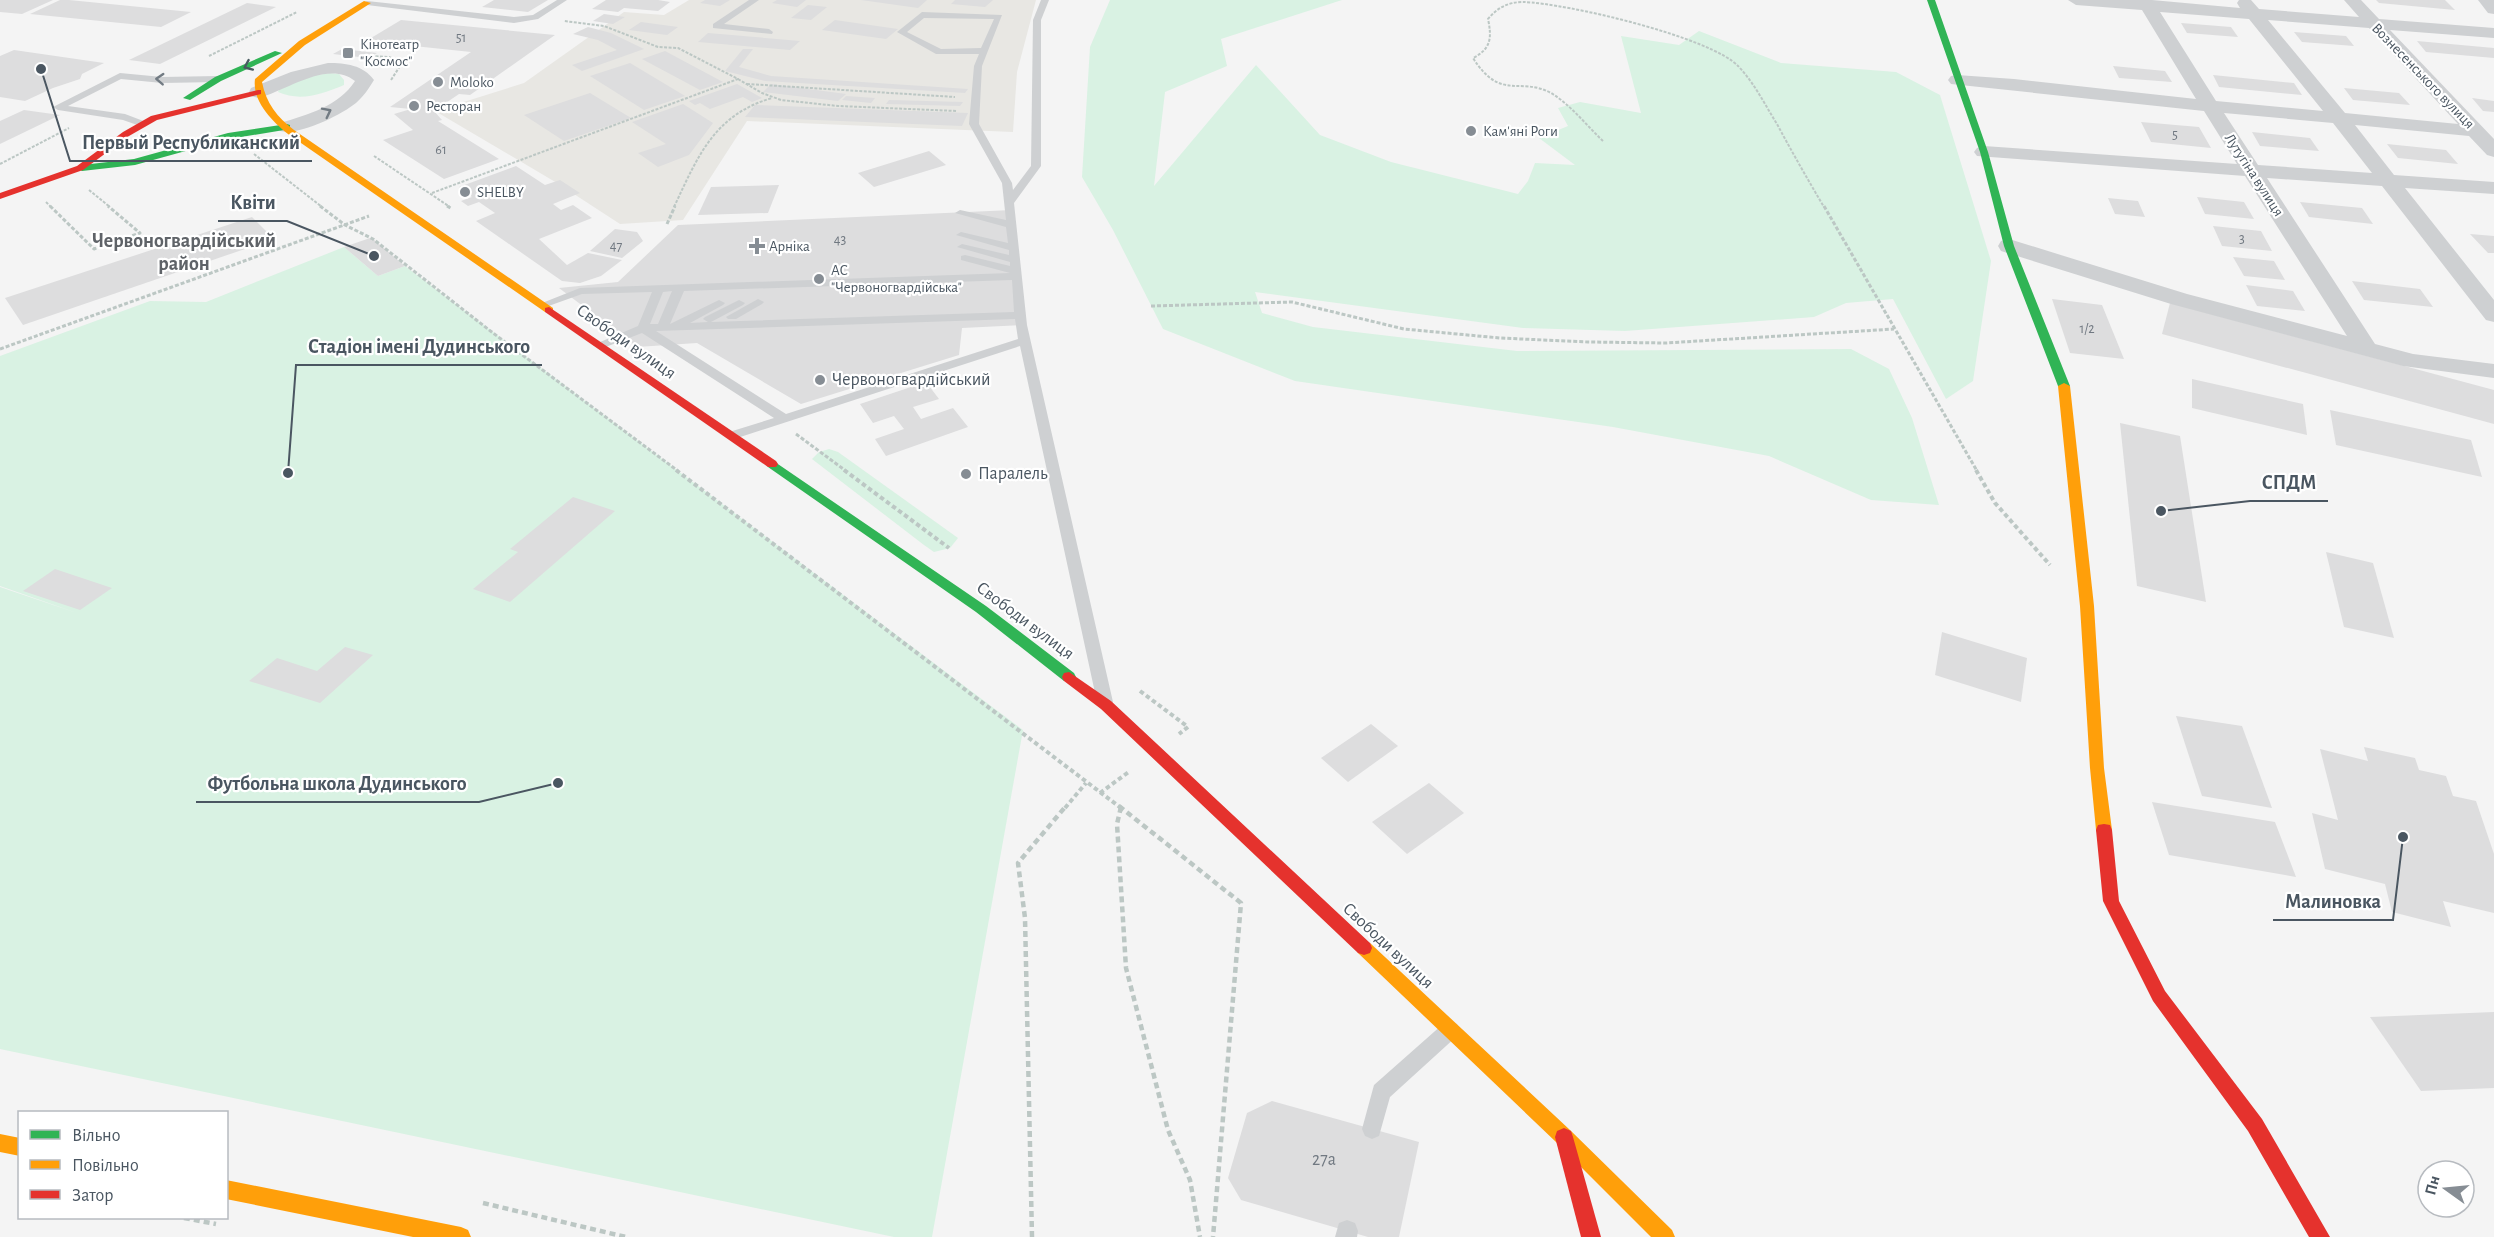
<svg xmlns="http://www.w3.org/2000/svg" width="2494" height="1237" font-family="'Alegreya Sans',sans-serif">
	<rect width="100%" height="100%" fill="#f4f4f4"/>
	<path fill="#e8e7e3" d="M 689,0 L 1036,0 L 1017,72 L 1013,132 L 747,121 L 683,220 L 620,224 L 557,183 L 435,111 L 524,83 L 624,12 L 664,15 Z"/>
	<g fill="#d9f2e3">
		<path d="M 1110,0 L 1342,0 L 1221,39 L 1227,66 L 1165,92 L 1154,186 L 1256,65 L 1320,135 L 1391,162 L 1518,194 L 1528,181 L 1535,163 L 1575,165 L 1539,138 L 1568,126 L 1558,108 L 1580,102 L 1641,113 L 1621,36 L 1679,45 L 1699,31 L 1781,63 L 1896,72 L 1940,95 L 1991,261 L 1973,381 L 1946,399 L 1893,299 L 1846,303 L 1814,317 L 1625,331 L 1523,328 L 1255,292 L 1262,313 L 1313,327 L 1517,351 L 1851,349 L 1889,369 L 1912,418 L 1939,505 L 1871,500 L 1769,456 L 1613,427 L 1295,381 L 1163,329 L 1113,230 L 1082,177 L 1090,47 Z"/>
		<path d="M 330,73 L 339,74 L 344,80 L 344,85 C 323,94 300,102 278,92 C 285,76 314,76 330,73 Z"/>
		<path d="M 344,247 L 378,276 L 405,266 L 1023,730 L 932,1237 L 894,1237 L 0,1049 L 0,587 L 77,613 L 0,586 L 0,356 L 150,301 L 206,302 Z"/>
		<path d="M 829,449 L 838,452 L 958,538 L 950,548 L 934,552 L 924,545 L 812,459 L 819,452 Z"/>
	</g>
	<g fill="#ddddde">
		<path d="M 0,0 L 53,0 L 22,14 L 0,12 Z"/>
		<path d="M 60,0 L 69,0 L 191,12 L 161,27 L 30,14 Z"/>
		<path d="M 494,0 L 548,0 L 528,12 L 482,7 Z"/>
		<path d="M 606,0 L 658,0 L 670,2 L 658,11 L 624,8 L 618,12 L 592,9 Z"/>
		<path d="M 705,0 L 730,0 L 720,6 L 700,3 Z"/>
		<path d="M 777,0 L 806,0 L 797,7 L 772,3 Z"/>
		<path d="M 861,0 L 927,0 L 918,8 Z"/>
		<path d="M 955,0 L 993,0 L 985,7 L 951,4 Z"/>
		<path d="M 2376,0 L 2445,0 L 2455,10 L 2379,3 Z"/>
		<path d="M 247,3 L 276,7 L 160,64 L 129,60 Z"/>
		<path d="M 808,5 L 827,7 L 811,20 L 791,18 Z"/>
		<path d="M 604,14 L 625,17 L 613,24 L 593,21 Z"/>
		<path d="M 401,20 L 555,35 L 470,95 L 459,94 L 434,111 L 442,120 L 438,121 L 499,159 L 444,179 L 383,140 L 413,130 L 394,114 L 411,109 L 390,107 L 471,52 L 366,41 Z"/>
		<path d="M 835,20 L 898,29 L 886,39 L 822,30 Z"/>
		<path d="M 641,22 L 678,27 L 667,35 L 629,30 Z"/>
		<path d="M 2181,23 L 2231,27 L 2238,37 L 2187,33 Z"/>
		<path d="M 588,27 L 611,33 L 644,49 L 582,71 L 572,65 L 617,50 L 598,40 L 573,34 Z"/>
		<path d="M 2294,32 L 2346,36 L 2354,46 L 2302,42 Z"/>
		<path d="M 708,33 L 800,41 L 790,50 L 698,42 Z"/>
		<path d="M 2417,41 L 2494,48 L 2494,58 L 2426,52 Z"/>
		<path d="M 342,49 L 377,53 L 368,58 L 333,54 Z"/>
		<path d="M 743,49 L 753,49 L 739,67 L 771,76 L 968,89 L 965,93 L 765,81 L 725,71 Z"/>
		<path d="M 14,50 L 104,63 L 82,74 L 80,79 L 53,88 L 25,101 L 0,97 L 0,56 Z"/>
		<path d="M 665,51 L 723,82 L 700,90 L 642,59 Z"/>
		<path d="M 630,63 L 685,96 L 644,110 L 590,76 Z"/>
		<path d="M 2113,66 L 2165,71 L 2172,82 L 2119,78 Z"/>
		<path d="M 2213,75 L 2294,83 L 2302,95 L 2219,87 Z"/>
		<path d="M 737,84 L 762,98 L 752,102 L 743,97 L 710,109 L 700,103 L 695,105 L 689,101 Z"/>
		<path d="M 771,84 L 846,94 L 838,101 L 763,92 Z"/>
		<path d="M 2344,88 L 2399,93 L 2410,105 L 2353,100 Z"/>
		<path d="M 590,93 L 631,118 L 564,141 L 524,115 Z"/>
		<path d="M 846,96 L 875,98 L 871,103 L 842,100 Z"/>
		<path d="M 2472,98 L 2494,101 L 2494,112 L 2483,111 Z"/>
		<path d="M 889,100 L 963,102 L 960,106 L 886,104 Z"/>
		<path d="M 683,104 L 713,123 L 689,155 L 658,167 L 638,153 L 666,144 L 632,122 Z"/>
		<path d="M 755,105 L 968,113 L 962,126 L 745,117 Z"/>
		<path d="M 24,110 L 60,115 L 0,144 L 0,121 Z"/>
		<path d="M 2141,122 L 2199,127 L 2211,148 L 2151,142 Z"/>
		<path d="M 2252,132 L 2310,138 L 2319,151 L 2260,146 Z"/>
		<path d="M 2387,144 L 2446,150 L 2458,164 L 2398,158 Z"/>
		<path d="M 929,151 L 946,165 L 874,187 L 858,173 Z"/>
		<path d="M 516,166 L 545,185 L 560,180 L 580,193 L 553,204 L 561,210 L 573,205 L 592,218 L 539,239 L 567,265 L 588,253 L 622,260 L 601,276 L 580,283 L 562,281 L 476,221 L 495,213 L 479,202 L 468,206 L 461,201 L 472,197 L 459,187 Z"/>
		<path d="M 779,185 L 768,213 L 698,215 L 711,187 Z"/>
		<path d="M 2197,197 L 2244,202 L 2254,219 L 2205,214 Z"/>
		<path d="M 2108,198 L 2138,201 L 2145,217 L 2115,214 Z"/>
		<path d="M 2300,202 L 2362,208 L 2373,224 L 2309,217 Z"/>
		<path d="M 1012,210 L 1021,325 L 962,328 L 959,355 L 801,404 L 697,343 L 637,347 L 559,288 L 618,282 L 678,225 Z"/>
		<path d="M 252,217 L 274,239 L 23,325 L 5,298 Z"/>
		<path d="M 2213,226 L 2261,231 L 2272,251 L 2222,246 Z"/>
		<path d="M 615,229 L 637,232 L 643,241 L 622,258 L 590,251 Z"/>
		<path d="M 2470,234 L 2494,236 L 2494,253 L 2488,253 Z"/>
		<path d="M 370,238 L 373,239 L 405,266 L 378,276 L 344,247 Z"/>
		<path d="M 2233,257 L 2274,261 L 2285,280 L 2244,276 Z"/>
		<path d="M 2352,281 L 2420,289 L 2433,307 L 2364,300 Z"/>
		<path d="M 2246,285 L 2293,291 L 2305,311 L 2257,306 Z"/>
		<path d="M 2052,299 L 2102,305 L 2124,359 L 2070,353 Z"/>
		<path d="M 2170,303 L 2494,390 L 2494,424 L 2162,334 Z"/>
		<path d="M 2192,379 L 2303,404 L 2307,435 L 2192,408 Z"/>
		<path d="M 926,382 L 939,399 L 913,407 L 921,419 L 953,408 L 968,427 L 886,456 L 875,439 L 904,429 L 894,416 L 873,423 L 860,404 Z"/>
		<path d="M 2330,410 L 2471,440 L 2482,477 L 2336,445 Z"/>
		<path d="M 2120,423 L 2180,436 L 2206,602 L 2137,586 Z"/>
		<path d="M 573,497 L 615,511 L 510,602 L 473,589 L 518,552 L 510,549 Z"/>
		<path d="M 2326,552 L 2373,563 L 2394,638 L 2344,627 Z"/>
		<path d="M 55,569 L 112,588 L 80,610 L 23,591 Z"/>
		<path d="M 1942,632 L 2027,658 L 2021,702 L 1935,675 Z"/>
		<path d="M 345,647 L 373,655 L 320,703 L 249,681 L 277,658 L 317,671 Z"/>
		<path d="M 2176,716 L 2242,726 L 2272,808 L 2202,796 Z"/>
		<path d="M 1371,724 L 1398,746 L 1348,782 L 1321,758 Z"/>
		<path d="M 2364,747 L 2415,758 L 2419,770 L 2446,776 L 2453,796 L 2476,801 L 2494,854 L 2494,913 L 2443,901 L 2451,927 L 2392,912 L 2385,884 L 2325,869 L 2312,813 L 2338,820 L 2320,749 L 2368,761 Z"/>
		<path d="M 1429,783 L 1464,813 L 1407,854 L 1372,822 Z"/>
		<path d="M 2152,802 L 2275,822 L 2296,877 L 2169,855 Z"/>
		<path d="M 2494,1012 L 2494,1088 L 2421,1091 L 2370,1017 Z"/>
		<path d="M 1272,1101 L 1419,1142 L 1399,1237 L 1368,1237 L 1241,1200 L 1228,1178 L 1247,1113 Z"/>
	</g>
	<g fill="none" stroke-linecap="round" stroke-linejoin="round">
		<g stroke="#bcc7c4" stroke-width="2" stroke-dasharray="3 1.5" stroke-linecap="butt">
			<path d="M 209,56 L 297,12"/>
			<path d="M 371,56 L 389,57 L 402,63 L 391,80"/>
			<path d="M 738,79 L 762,93 L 781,100 L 838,106 L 957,111"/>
			<path d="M 747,84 L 955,97"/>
			<path d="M 1603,141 C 1586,125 1571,105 1551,93 C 1519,76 1501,102 1473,58 C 1491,49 1492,38 1488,19 C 1497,8 1508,2 1523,2 C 1565,3 1712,37 1739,67 C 1755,84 1765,105 1777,124 C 1792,152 1808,180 1824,207"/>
			<path d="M 254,154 L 322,207"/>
			<path d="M 374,156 L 450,207"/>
			<path d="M 0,164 L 69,128"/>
			<path d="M 89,190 L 110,207"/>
			<path d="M 432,193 L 738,79 L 678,48 L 658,47 L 604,26 L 564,21"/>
			<path d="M 46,202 L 51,207"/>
			<path d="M 674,207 C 698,156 714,115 772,98"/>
		</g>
		<g stroke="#bcc7c4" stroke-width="3" stroke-dasharray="4 2" stroke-linecap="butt">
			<path d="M 50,206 L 94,249 L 140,233 L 108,206"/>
			<path d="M 320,206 L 345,225 L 373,239 L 493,333 L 678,471"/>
			<path d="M 447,206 L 452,209"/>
			<path d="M 1824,206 L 1977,471"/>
			<path d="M 667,224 L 675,206"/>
			<path d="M 1151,306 L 1292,302 L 1404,329 L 1500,338 L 1588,342 L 1666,343 L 1894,329"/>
			<path d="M 0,349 L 369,216"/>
			<path d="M 796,434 L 846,471"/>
		</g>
		<g stroke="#bcc7c4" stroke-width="4" stroke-dasharray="4.5 3" stroke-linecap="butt">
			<path d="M 676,470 L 1121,808"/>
			<path d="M 844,470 L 949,548"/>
			<path d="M 1976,470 L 1995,503 L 2050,565"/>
			<path d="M 1140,691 L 1188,727 L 1179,734"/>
			<path d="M 1100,793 L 1130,771"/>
			<path d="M 1065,808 L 1086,783"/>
		</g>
		<g stroke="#bcc7c4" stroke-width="4.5" stroke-dasharray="6 4" stroke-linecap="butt">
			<path d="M 1119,806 L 1241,903 L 1213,1237"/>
			<path d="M 1121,807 L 1117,824 L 1126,968 L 1168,1130 L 1190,1180 L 1200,1237"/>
			<path d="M 483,1203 L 626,1237"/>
			<path d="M 184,1218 L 216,1224"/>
			<path d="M 1032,1237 L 1025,918 L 1018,863 L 1066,806"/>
		</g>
		<g fill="#ced0d2" fill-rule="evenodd">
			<path d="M 557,0 L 567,0 L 538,19 L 514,23 L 367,5 L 363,3 L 367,1 L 514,17 L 533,15 Z"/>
			<path d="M 749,0 L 759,0 L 724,24 L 769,29 L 773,32 L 772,34 L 713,28 L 713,24 Z"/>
			<path d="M 1041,0 L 1049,0 L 1041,20 L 1041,166 L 1014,203 L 1027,325 L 1113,702 L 1111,706 L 1099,706 L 1097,702 L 1020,346 L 731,440 L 725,436 L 726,433 L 774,418 L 642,333 L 603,348 L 599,349 L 593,345 L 638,326 L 652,292 L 582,294 L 543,308 L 537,305 L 580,288 L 1010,273 L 961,260 L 961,256 L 965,255 L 1010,266 L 1010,262 L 957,247 L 962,244 L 1009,255 L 1009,250 L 956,235 L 961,232 L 1008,243 L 1006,227 L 955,213 L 960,210 L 1006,220 L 1002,183 L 969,124 L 974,66 L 979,54 L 936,54 L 897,32 L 922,12 L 1002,15 L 982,66 L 979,124 L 1012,183 L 1013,190 L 1031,166 L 1033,20 ZM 924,18 L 994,19 L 981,48 L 941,49 L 907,32 ZM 1012,280 L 1014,312 L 711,322 L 743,305 L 745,303 L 739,300 L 705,317 L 703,319 L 708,322 L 690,323 L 723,305 L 725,303 L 719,300 L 670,324 L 684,291 ZM 672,291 L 658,324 L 650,324 L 663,292 ZM 1015,319 L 1018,339 L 786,414 L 656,331 Z"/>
			<path d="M 120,73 L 162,77 L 218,76 L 223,79 L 218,82 L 162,83 L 121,79 L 68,106 L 125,114 L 146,122 L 146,126 L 143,127 L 123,120 L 58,110 L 53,107 Z"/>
			<path d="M 758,299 L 764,302 L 762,304 L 736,319 L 728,319 L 726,317 Z"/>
			<path d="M 1450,1021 L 1457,1024 L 1460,1030 L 1457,1036 L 1390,1097 L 1379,1136 L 1372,1139 L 1365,1136 L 1362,1129 L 1374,1085 L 1443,1024 Z"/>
			<path d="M 1347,1220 L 1355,1223 L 1358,1231 L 1357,1237 L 1335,1237 L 1339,1223 Z"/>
		</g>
		<g fill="#ced0d2" fill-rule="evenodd">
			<path d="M 2068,0 L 2152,0 L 2240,8 L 2237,3 L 2239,0 L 2251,0 L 2259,9 L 2359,17 L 2344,0 L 2361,0 L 2379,19 L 2494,28 L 2494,38 L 2390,30 L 2494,139 L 2494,157 L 2487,155 L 2469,136 L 2355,125 L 2394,175 L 2494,182 L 2494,194 L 2405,188 L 2494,300 L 2494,322 L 2486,320 L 2382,186 L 2267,178 L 2375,344 L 2413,354 L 2494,364 L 2494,378 L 2403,366 L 2171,304 L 2001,251 L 1998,246 L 2001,241 L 2009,239 L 2187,294 L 2347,336 L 2245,176 L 1977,156 L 1974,152 L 1977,148 L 1984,146 L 2237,164 L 2204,111 L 1951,84 L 1948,80 L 1951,76 L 1957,75 L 2014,79 L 2196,99 L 2142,10 L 2076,5 ZM 2160,12 L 2249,19 L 2323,111 L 2216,101 ZM 2268,20 L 2369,28 L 2458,124 L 2345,113 ZM 2224,113 L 2333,123 L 2372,173 L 2258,165 Z"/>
			<path d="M 2478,0 L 2494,0 L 2494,14 L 2488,13 Z"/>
			<path d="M 328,63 C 346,63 363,65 374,80 C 369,88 364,96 356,103 C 341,115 299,136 280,131 L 277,127 L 280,123 C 307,115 339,106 355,81 C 328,59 286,91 258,98 L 251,96 L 249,92 L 251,88 L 291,72 Z"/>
		</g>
		<g fill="#30b455" fill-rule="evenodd">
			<path d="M 1927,0 L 1935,0 L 1988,152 L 2014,246 L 2070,386 L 2068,388 L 2064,389 L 2058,386 L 2004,246 L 1980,152 Z"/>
			<path d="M 275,51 L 282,53 L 221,81 L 190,100 L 183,98 L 215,77 Z"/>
			<path d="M 287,124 L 290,125 L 290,129 L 229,139 L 135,165 L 82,171 L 77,168 L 82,165 L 134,159 L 228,133 Z"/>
			<path d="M 772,460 L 986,606 L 1074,673 L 1076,677 L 1074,681 L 1064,681 L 976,612 L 768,467 L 766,464 Z"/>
		</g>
		<g fill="#ff9f0a" fill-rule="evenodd">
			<path d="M 364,1 L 371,3 L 305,45 L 262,82 C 266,103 277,117 294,130 L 553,308 L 553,312 L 545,312 L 288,134 C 272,121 252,101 255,79 L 299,41 Z"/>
			<path d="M 2064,383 L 2070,386 L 2094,606 L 2104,768 L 2112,830 L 2110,835 L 2104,836 L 2098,835 L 2096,830 L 2090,768 L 2080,606 L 2058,386 Z"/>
			<path d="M 1364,941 L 1370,943 L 1570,1130 L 1672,1230 L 1675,1237 L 1651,1237 L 1556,1142 L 1358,953 L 1356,948 L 1358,943 Z"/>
			<path d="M 0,1134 L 20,1138 L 20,1156 L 0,1152 Z"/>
			<path d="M 226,1180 L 461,1227 L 468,1230 L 471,1237 L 413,1237 L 226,1199 Z"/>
		</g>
		<g fill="#e5322d" fill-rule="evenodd">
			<path d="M 258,90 L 261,90 L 261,94 L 157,120 L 129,136 L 83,170 L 0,199 L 0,193 L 77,166 L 123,132 L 151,116 Z"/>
			<path d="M 549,307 L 776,461 L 778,464 L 776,467 L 768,467 L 545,312 L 545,308 Z"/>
			<path d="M 1069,672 L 1111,701 L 1370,943 L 1372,948 L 1370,953 L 1364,955 L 1358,953 L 1101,709 L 1064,681 L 1062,677 L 1064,673 Z"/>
			<path d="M 2104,824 L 2110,825 L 2112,830 L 2119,901 L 2165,991 L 2262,1119 L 2330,1237 L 2309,1237 L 2248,1131 L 2153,1001 L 2103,901 L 2096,830 L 2098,825 Z"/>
			<path d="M 1564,1128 L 1571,1131 L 1573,1137 L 1601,1237 L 1581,1237 L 1555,1137 L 1557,1131 Z"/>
		</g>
	</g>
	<defs><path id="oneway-chevron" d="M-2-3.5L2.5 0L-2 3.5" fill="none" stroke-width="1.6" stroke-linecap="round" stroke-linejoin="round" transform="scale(1.5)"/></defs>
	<use stroke="#495b60" href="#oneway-chevron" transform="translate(248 66) rotate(156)"/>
	<g stroke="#727b83">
		<use href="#oneway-chevron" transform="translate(160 79) rotate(-177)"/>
		<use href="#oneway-chevron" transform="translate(327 112) rotate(-27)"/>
	</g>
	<g fill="#868d94" stroke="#fff" stroke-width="2">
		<rect x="342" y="47" width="12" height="12" rx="3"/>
		<circle cx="438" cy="82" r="6"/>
		<circle cx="414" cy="106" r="6"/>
		<circle cx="1471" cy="131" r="6"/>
		<circle cx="465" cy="192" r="6"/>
		<path d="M754 237h6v6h6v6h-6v6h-6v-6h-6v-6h6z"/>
		<circle cx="819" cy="279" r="6"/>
		<circle cx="820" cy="380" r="6"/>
		<circle cx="966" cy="474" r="6"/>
	</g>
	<g text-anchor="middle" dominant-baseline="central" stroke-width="4.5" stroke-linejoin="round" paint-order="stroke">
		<g font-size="14" fill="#707881">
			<text x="461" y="38">51</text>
			<text x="2175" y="135">5</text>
			<text x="441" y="150">61</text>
			<text x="2242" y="239">3</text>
			<text x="840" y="240">43</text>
			<text x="616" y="246">47</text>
			<text x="2087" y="329">1/2</text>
		</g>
		<g font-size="15" fill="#4a5661" stroke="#fff" text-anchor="start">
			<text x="360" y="44">Кінотеатр<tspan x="360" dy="17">"Космос"</tspan></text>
			<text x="450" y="82">Moloko</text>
			<text x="426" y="106">Ресторан</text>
			<text x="1483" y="131">Кам'яні Роги</text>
			<text x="477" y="192">SHELBY</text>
			<text x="769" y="246">Арніка</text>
			<text x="831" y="270">АС<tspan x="831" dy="17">"Червоногвардійська"</tspan></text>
		</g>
		<g font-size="15" fill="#4a5661" stroke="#fff">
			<text transform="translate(2423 76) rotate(46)">Вознесенського вулиця</text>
			<text transform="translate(2254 175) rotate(57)">Лутугіна вулиця</text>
		</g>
		<g font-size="18" fill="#4a5661" stroke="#fff">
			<text transform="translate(626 342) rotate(35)">Свободи вулиця</text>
			<text transform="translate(1025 621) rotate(37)">Свободи вулиця</text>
			<text transform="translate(1388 946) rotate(43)">Свободи вулиця</text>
		</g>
		<g font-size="18" fill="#4a5661" stroke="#fff" text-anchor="start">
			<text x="832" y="380">Червоногвардійський</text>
			<text x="978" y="474">Паралель</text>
		</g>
		<g font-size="18" fill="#707881">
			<text x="1324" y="1160">27а</text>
		</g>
		<g font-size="20" font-weight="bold" fill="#5f6368" stroke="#fff">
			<text x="184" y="241">Червоногвардійський<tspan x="184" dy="23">район</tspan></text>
		</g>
	</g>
	<path fill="none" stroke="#4a5661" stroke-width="2" d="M41 69L70 161H312M374 256L287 221H218M288 473L296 365H542M2161 511L2250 501H2328M558 783L479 802H196M2403 837L2393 920H2273"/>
	<g fill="#4a5661" stroke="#fff" stroke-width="2">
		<circle cx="41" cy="69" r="6"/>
		<circle cx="374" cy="256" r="6"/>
		<circle cx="288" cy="473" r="6"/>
		<circle cx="2161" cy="511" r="6"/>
		<circle cx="558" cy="783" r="6"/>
		<circle cx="2403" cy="837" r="6"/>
	</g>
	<g font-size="20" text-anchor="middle" font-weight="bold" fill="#4a5661" stroke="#fff" stroke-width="4.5" stroke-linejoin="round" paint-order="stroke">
		<text x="191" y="149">Первый Республиканский</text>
		<text x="253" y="209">Квіти</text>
		<text x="419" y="353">Стадіон імені Дудинського</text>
		<text x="2289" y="489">СПДМ</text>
		<text x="337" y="790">Футбольна школа Дудинського</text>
		<text x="2333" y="908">Малиновка</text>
	</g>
	<rect x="18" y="1111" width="210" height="108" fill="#ffffff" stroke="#b7bbc0" stroke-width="1.5"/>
	<rect x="30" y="1130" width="30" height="9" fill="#30b455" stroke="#b7bbc0" stroke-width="1.5"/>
	<text x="72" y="1141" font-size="18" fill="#4a5661">Вільно</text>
	<rect x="30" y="1160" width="30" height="9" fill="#ff9f0a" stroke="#b7bbc0" stroke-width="1.5"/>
	<text x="72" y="1171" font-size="18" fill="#4a5661">Повільно</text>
	<rect x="30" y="1190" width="30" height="9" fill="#e5322d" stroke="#b7bbc0" stroke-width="1.5"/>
	<text x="72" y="1201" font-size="18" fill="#4a5661">Затор</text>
	<g transform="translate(2446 1189) rotate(285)"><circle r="28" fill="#ffffff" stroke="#b7bbc0" stroke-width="1.5"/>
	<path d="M0-4.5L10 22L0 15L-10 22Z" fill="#868d94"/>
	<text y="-9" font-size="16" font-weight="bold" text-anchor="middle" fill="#4a5661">Пн</text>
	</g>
</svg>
